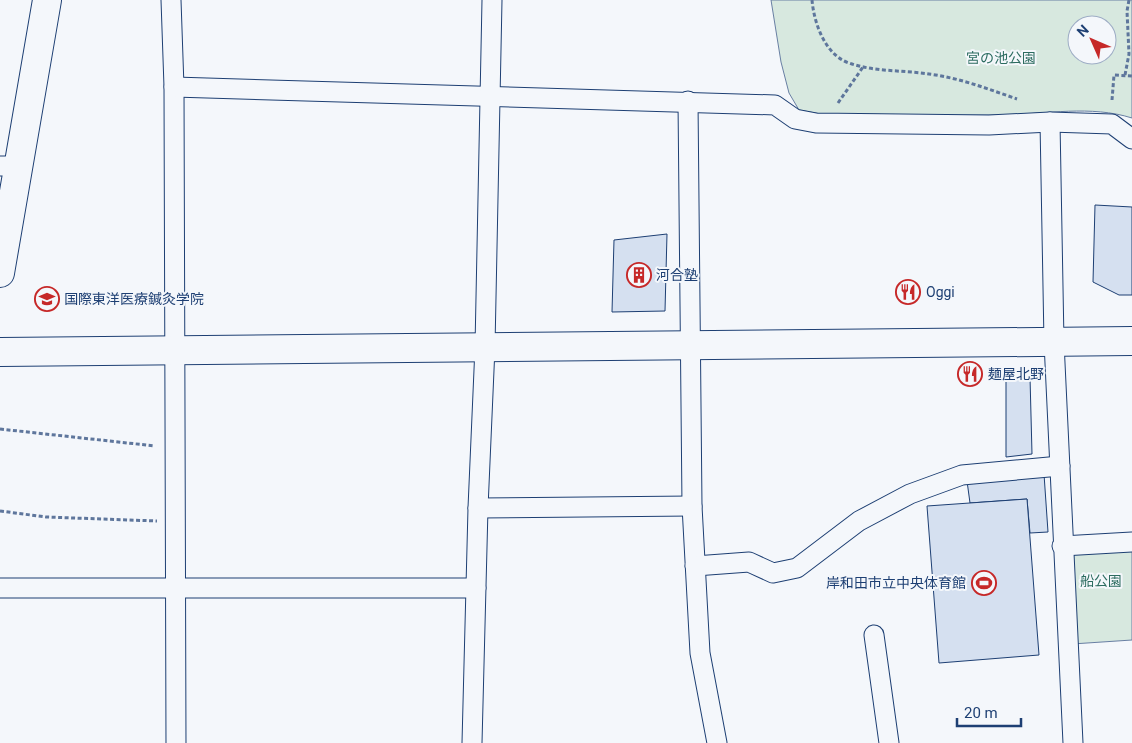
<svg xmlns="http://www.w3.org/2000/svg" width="1132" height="743" font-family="Roboto,'Noto Sans JP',sans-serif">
	<rect width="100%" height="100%" fill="#f4f7fb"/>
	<g fill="#d7e8df" stroke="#687fa3" fill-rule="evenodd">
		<path d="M 771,0 L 1132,0 L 1132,118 C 1091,105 1046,114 1004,115 C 943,116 882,114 821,114 L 799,110 L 789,93 L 781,62 ZM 1077,25 L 1107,25 L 1107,55 L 1077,55 Z"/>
		<path d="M 1132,547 L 1132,640 L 1072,644 L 1068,551 Z"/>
	</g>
	<g fill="#d5e0f0" stroke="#1d3f73">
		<path d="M 1095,205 L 1132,207 L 1132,295 L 1119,295 L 1093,282 Z"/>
		<path d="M 667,234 L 665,311 L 612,312 L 614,240 Z"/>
		<path d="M 1030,377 L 1032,454 L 1006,457 L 1006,379 Z"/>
		<path d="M 1044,474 L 1048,532 L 1030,533 L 1027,499 L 970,503 L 967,481 Z"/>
		<path d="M 1027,499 L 1039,655 L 939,663 L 927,506 Z"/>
	</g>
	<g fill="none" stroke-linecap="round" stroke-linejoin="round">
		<defs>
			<g id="street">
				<path d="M 171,0 L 174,87 L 176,743"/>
				<path d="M 174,87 L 775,105 L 795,119 L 816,123 L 989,125 L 1050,122 L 1112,124 L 1132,139"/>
				<path d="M 688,101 L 692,506 L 700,653 L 717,743"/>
				<path d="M 1050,122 L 1054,342 L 1073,743"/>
				<path d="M 0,166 L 19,166"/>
				<path d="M 478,508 L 692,506"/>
				<path d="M 1062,546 L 1132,542"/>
				<path d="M 695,566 L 749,562 L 773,573 L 797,568 L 859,521 L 910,494 L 962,475 L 1060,466"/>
				<path d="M 0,588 L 476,588"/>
				<path d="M 874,635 L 889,743"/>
				<path d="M 472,743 L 478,508 L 485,347 L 492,0"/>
			</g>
			<g id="secondary">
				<path d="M 0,273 L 47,0"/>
				<path d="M 0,352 L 1132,341"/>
			</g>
		</defs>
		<use href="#street" stroke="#1d3f73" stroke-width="21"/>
		<use href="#secondary" stroke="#1d3f73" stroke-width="30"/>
		<g stroke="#5e769c" stroke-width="3" stroke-dasharray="4 2.5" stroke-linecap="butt">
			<path d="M 812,0 C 814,23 825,55 849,63 C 874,72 903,70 929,74 C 960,78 988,89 1017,99"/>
			<path d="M 1125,75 L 1129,54 L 1127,11 L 1129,0"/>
			<path d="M 1112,100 L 1114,75 L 1132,76"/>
			<path d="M 838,103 L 863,67"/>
			<path d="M 0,429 L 155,446"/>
			<path d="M 0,511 L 46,517 L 157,521"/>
		</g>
		<use href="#street" stroke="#f4f7fb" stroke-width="19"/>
		<use href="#secondary" stroke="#f4f7fb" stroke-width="28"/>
	</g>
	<defs>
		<symbol id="building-ring" viewBox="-11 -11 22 22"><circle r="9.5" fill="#f4f7fb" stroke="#c62828" stroke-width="1.5"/><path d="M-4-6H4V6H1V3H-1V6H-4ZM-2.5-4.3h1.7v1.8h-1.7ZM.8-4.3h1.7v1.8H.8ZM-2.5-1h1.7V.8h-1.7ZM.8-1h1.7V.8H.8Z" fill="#c62828"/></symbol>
		<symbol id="restaurant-ring" viewBox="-11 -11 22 22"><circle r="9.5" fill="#f4f7fb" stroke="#c62828" stroke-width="1.5"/><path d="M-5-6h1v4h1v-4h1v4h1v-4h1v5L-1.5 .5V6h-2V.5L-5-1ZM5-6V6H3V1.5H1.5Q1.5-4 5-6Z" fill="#c62828"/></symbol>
		<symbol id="school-ring" viewBox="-11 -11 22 22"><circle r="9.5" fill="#f4f7fb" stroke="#c62828" stroke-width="1.5"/><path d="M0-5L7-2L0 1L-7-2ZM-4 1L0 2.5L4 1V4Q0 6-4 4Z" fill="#c62828"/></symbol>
		<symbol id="stadium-ring" viewBox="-11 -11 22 22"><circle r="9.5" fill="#f4f7fb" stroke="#c62828" stroke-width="1.5"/><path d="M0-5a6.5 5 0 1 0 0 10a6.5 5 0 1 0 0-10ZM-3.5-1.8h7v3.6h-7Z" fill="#c62828"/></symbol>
	</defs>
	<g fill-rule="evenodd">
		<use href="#building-ring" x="625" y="261" width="28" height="28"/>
		<use href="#restaurant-ring" x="894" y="278" width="28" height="28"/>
		<use href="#school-ring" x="33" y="285" width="28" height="28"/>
		<use href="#restaurant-ring" x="956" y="360" width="28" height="28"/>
		<use href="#stadium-ring" x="970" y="569" width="28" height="28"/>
	</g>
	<g text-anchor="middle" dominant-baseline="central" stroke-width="4" stroke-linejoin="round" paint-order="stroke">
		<g font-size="14" fill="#2c6c60" stroke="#f4f7fb">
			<text x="1001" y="58">宮の池公園</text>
			<text x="1101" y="581">船公園</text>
		</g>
		<g font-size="14" fill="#1d3f73" stroke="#f4f7fb" text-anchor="start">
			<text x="656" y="275">河合塾</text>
			<text x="926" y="292">Oggi</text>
			<text x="64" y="299">国際東洋医療鍼灸学院</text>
			<text x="988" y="374">麺屋北野</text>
			<text x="966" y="583" text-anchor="end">岸和田市立中央体育館</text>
		</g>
	</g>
	<g transform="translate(1092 40) rotate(315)"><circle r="24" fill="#f4f7fb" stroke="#9eadc5"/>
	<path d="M0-4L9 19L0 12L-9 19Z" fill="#c62828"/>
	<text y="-8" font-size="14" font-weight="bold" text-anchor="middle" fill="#1d3f73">N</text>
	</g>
	<path d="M957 718v8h64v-8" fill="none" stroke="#1d3f73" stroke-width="2.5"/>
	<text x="964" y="718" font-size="15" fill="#1d3f73" stroke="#f4f7fb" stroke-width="4" paint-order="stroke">20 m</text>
</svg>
